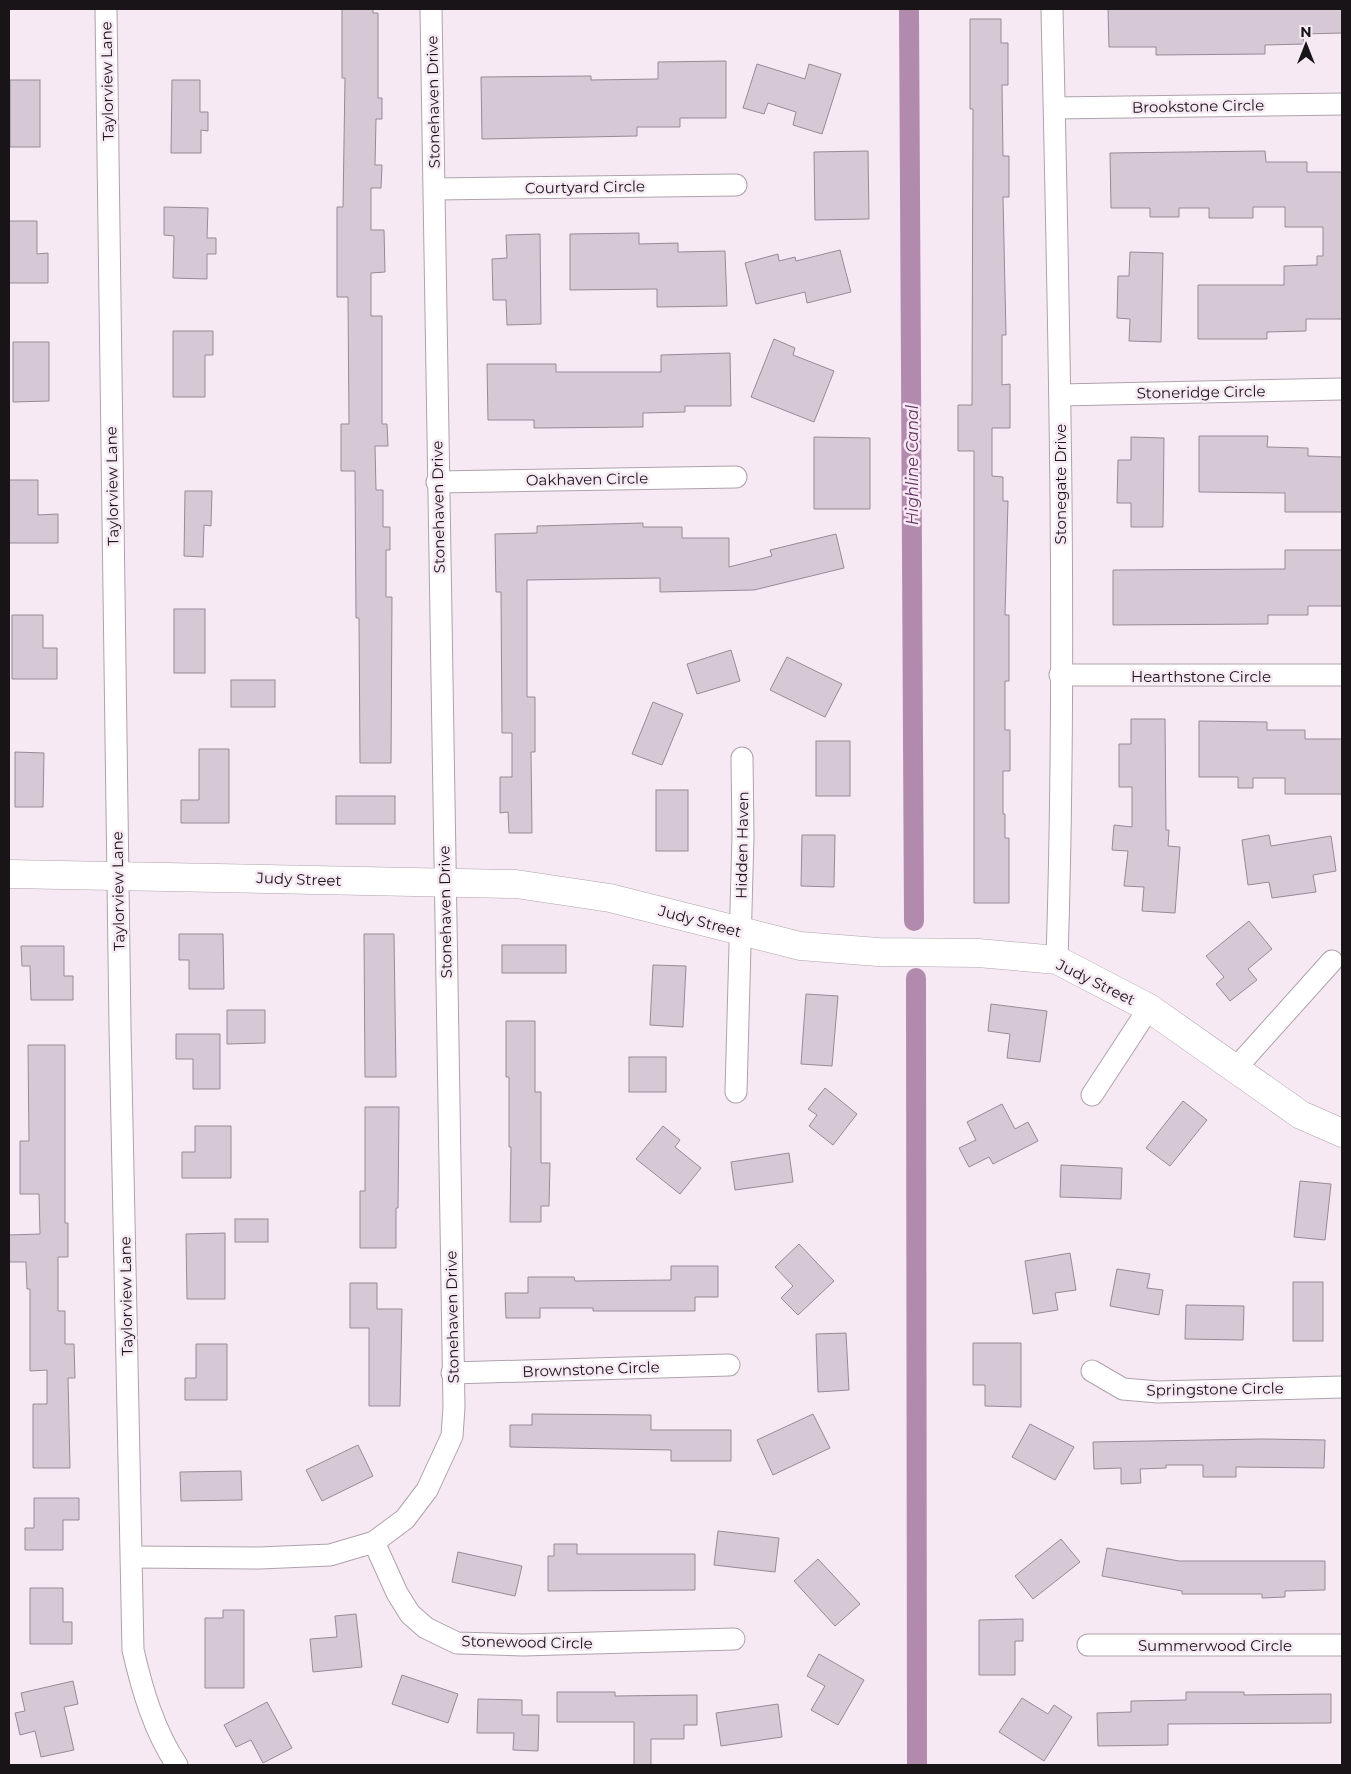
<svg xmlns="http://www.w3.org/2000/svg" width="1351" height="1774" font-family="Montserrat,sans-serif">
	<rect width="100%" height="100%" fill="#f6e9f4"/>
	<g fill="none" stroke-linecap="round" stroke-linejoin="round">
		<g stroke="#b18aae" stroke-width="20">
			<path d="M 909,9 L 914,921"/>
			<path d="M 916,978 L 917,1765"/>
		</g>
	</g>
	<g fill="#d6c9d5" stroke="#968b95">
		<path d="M 342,9 L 373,9 L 373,13 L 378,13 L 378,98 L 382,98 L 382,119 L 376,119 L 375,165 L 382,165 L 381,188 L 371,188 L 371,230 L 384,230 L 385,272 L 371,273 L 371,316 L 382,316 L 382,424 L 387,424 L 388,446 L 375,446 L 376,490 L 383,490 L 383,527 L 390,527 L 390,550 L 386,550 L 386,597 L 392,597 L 391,763 L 360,763 L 359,618 L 356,618 L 355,471 L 341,471 L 341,424 L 349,424 L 348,297 L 337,297 L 337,207 L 343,207 L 345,78 L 342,78 Z"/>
		<path d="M 1108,9 L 1342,9 L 1342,33 L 1303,34 L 1304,44 L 1265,45 L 1265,54 L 1156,55 L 1156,47 L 1109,47 Z"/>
		<path d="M 970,19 L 1001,19 L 1001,43 L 1008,43 L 1008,85 L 1002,85 L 1003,156 L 1009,156 L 1009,197 L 1003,197 L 1006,335 L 1002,335 L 1002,385 L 1010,384 L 1010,428 L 992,428 L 992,476 L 1003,477 L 1003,501 L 1008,501 L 1005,615 L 1009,615 L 1009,681 L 1005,681 L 1005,730 L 1010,730 L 1010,771 L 1003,771 L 1003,814 L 1005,814 L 1005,838 L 1009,838 L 1009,903 L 974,903 L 974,451 L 958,451 L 958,405 L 972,405 L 973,109 L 970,109 Z"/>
		<path d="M 726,61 L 726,118 L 680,118 L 680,127 L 637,127 L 637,136 L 482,139 L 481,77 L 591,76 L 591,80 L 658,79 L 658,62 Z"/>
		<path d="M 757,64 L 805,79 L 809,64 L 841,74 L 822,134 L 793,125 L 796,112 L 768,103 L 764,114 L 743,108 Z"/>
		<rect x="10" y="80" width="30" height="67"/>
		<path d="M 172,80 L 200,80 L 200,112 L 208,112 L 208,131 L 201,130 L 201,153 L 171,153 Z"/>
		<path d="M 868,151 L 869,219 L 815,220 L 814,152 Z"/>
		<path d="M 1265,151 L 1266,162 L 1307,162 L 1307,172 L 1342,172 L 1342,319 L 1306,319 L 1306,331 L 1267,332 L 1267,339 L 1198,339 L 1198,285 L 1284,285 L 1284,266 L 1317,265 L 1317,256 L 1323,256 L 1323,227 L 1285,227 L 1285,207 L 1253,207 L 1253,218 L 1209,218 L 1209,208 L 1179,208 L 1179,217 L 1150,217 L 1150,208 L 1111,208 L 1110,153 Z"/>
		<path d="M 164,207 L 208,208 L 207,238 L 216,238 L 216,254 L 207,254 L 207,279 L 173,278 L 174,236 L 164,235 Z"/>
		<path d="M 9,221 L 37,221 L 37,254 L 48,253 L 48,283 L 9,283 Z"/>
		<path d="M 639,233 L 639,244 L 678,243 L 678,252 L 725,251 L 727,306 L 657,307 L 657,289 L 570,290 L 570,234 Z"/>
		<path d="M 540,234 L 541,324 L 507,325 L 506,300 L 493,300 L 492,259 L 507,258 L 506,235 Z"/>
		<path d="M 840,250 L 851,292 L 807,303 L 805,292 L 756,304 L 745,263 L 778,254 L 779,261 L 795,257 L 796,261 Z"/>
		<path d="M 1130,252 L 1163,253 L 1161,342 L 1129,341 L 1130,319 L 1117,318 L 1118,276 L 1129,276 Z"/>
		<path d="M 173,331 L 213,331 L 213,355 L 205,355 L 205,397 L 173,397 Z"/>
		<path d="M 774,339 L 795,348 L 793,355 L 834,371 L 814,422 L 751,397 Z"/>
		<path d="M 13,342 L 49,342 L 49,401 L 13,402 Z"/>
		<path d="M 730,353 L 731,406 L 685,406 L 685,412 L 643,413 L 643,427 L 534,428 L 534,420 L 488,420 L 487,364 L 556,364 L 556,372 L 661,372 L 661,355 Z"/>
		<path d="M 1199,436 L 1268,436 L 1267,447 L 1308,448 L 1308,456 L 1342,457 L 1342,512 L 1285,512 L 1285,493 L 1199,492 Z"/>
		<path d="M 814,437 L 870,438 L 870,509 L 814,509 Z"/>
		<path d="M 1131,437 L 1164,438 L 1163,527 L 1131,527 L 1131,503 L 1117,503 L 1118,460 L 1131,460 Z"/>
		<path d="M 9,480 L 38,480 L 38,515 L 58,514 L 58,543 L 9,543 Z"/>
		<path d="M 185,491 L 212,491 L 211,526 L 204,525 L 203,557 L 184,556 Z"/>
		<path d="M 643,523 L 643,527 L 682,527 L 682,538 L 729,538 L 729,567 L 772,556 L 770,550 L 836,534 L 844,568 L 754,590 L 660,592 L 660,578 L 527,580 L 527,697 L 535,697 L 535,752 L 531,752 L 532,833 L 509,833 L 508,812 L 500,813 L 500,777 L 512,777 L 512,733 L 502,733 L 501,592 L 496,592 L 495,534 L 537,533 L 537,526 Z"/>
		<path d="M 1285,550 L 1342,550 L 1342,606 L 1308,606 L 1308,615 L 1268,615 L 1268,624 L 1113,625 L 1113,570 L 1285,569 Z"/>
		<rect x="174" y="609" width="31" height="64"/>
		<path d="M 12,615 L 43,615 L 43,648 L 57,648 L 57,679 L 12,679 Z"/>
		<path d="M 731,650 L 740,681 L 697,694 L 687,664 Z"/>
		<path d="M 787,657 L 842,684 L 825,717 L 770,690 Z"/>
		<rect x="231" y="680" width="44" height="27"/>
		<path d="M 653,702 L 683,714 L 662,765 L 632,754 Z"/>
		<path d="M 1131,719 L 1165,719 L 1166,830 L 1169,830 L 1168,846 L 1180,847 L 1175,913 L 1142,911 L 1144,887 L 1124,886 L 1128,851 L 1112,850 L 1114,825 L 1132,827 L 1132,787 L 1119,787 L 1119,744 L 1131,744 Z"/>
		<path d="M 1199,721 L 1267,722 L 1267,730 L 1305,730 L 1305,739 L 1342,739 L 1342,794 L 1285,794 L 1285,778 L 1253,778 L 1253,788 L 1238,788 L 1238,777 L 1199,777 Z"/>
		<rect x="816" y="741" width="34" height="55"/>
		<path d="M 199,749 L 229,749 L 229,823 L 181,823 L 181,800 L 199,800 Z"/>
		<path d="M 15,752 L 44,753 L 43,807 L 15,807 Z"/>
		<rect x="656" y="790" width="32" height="61"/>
		<rect x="336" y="796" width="59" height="28"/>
		<path d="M 802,835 L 835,835 L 834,887 L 801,886 Z"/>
		<path d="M 1269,835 L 1271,846 L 1331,836 L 1336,871 L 1313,875 L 1316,892 L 1272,898 L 1269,882 L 1248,885 L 1242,840 Z"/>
		<path d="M 1249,921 L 1272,949 L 1248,969 L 1257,980 L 1230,1001 L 1216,984 L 1224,977 L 1206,956 Z"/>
		<path d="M 179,934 L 223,934 L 224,989 L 189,989 L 189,960 L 179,960 Z"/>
		<path d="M 364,934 L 394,934 L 396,1077 L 365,1077 Z"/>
		<rect x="502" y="945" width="64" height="28"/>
		<path d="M 21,946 L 64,946 L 64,976 L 73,976 L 73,1000 L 31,1000 L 30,966 L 22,966 Z"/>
		<path d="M 653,965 L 686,966 L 683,1027 L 650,1025 Z"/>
		<path d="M 806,994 L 838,996 L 832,1066 L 801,1064 Z"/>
		<path d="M 991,1004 L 1047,1011 L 1040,1062 L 1007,1058 L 1010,1034 L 988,1031 Z"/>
		<path d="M 227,1010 L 265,1010 L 265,1043 L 227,1044 Z"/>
		<path d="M 506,1021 L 535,1021 L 535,1092 L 541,1092 L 541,1163 L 550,1163 L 549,1206 L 541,1206 L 541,1222 L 510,1222 L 511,1147 L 509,1147 L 509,1077 L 506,1077 Z"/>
		<path d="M 176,1034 L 220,1034 L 220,1089 L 193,1089 L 193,1059 L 176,1059 Z"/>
		<path d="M 28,1045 L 65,1045 L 65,1223 L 68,1223 L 68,1257 L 58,1257 L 58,1311 L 65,1311 L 65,1344 L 74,1344 L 75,1378 L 68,1378 L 70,1468 L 33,1468 L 33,1404 L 47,1404 L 47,1370 L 30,1371 L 30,1289 L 27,1289 L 26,1262 L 9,1262 L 9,1235 L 40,1234 L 39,1194 L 20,1194 L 20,1141 L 29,1141 Z"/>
		<rect x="629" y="1057" width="37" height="35"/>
		<path d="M 825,1088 L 857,1114 L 833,1145 L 809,1126 L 817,1115 L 808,1109 Z"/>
		<path d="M 1183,1101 L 1207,1120 L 1170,1166 L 1146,1148 Z"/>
		<path d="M 1002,1104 L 1015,1129 L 1028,1122 L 1038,1141 L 993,1164 L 989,1157 L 969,1167 L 959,1148 L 976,1140 L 967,1122 Z"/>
		<path d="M 365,1107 L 399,1107 L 398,1208 L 396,1208 L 396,1248 L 360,1248 L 360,1191 L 365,1191 Z"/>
		<path d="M 195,1126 L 231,1126 L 231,1178 L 182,1178 L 182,1152 L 195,1152 Z"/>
		<path d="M 663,1126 L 680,1140 L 675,1147 L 701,1168 L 680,1194 L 636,1159 Z"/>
		<path d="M 789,1153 L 793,1182 L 735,1190 L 731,1162 Z"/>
		<path d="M 1061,1165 L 1122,1168 L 1121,1199 L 1060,1197 Z"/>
		<path d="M 1300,1181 L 1331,1184 L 1325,1240 L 1294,1237 Z"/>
		<rect x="235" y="1219" width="33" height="23"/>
		<path d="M 225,1233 L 225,1299 L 187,1299 L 186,1234 Z"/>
		<path d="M 799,1244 L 834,1281 L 798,1315 L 781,1298 L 793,1286 L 775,1267 Z"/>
		<path d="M 1070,1253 L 1076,1290 L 1055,1293 L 1058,1310 L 1033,1314 L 1025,1261 Z"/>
		<path d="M 671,1266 L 718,1266 L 718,1297 L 695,1297 L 695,1311 L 593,1311 L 593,1308 L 540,1308 L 540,1318 L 506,1318 L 505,1293 L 528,1293 L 528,1277 L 574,1277 L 575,1281 L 671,1280 Z"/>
		<path d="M 1117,1269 L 1150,1274 L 1147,1288 L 1163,1290 L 1159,1315 L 1110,1306 Z"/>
		<rect x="1293" y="1282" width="30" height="59"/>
		<path d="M 350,1283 L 377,1283 L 377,1309 L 402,1309 L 400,1406 L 369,1406 L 369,1328 L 350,1328 Z"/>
		<path d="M 1186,1305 L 1244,1306 L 1243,1340 L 1185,1339 Z"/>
		<path d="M 846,1333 L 849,1390 L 818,1392 L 816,1334 Z"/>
		<path d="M 973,1343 L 1021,1343 L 1021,1407 L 985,1406 L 985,1385 L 973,1385 Z"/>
		<path d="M 196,1344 L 227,1344 L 227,1400 L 185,1400 L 185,1378 L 196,1378 Z"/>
		<path d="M 532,1414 L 651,1415 L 651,1430 L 731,1430 L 731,1461 L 671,1461 L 671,1450 L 510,1447 L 510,1425 L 532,1425 Z"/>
		<path d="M 813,1414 L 830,1448 L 773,1475 L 757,1440 Z"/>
		<path d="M 1030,1424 L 1074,1447 L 1055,1480 L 1012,1457 Z"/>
		<path d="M 1262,1439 L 1325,1440 L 1324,1468 L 1236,1467 L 1236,1477 L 1203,1477 L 1203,1465 L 1166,1465 L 1166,1468 L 1140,1469 L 1141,1483 L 1121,1484 L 1121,1468 L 1094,1469 L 1093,1442 Z"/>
		<path d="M 358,1445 L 373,1476 L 322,1501 L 306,1470 Z"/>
		<path d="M 241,1471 L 242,1500 L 181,1501 L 180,1472 Z"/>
		<path d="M 34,1498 L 79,1498 L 79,1520 L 63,1520 L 63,1550 L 25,1550 L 25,1528 L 34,1528 Z"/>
		<path d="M 718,1531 L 779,1538 L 775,1572 L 714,1565 Z"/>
		<path d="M 1061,1539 L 1080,1562 L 1033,1599 L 1015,1576 Z"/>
		<path d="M 554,1544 L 577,1544 L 577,1554 L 695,1554 L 695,1590 L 548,1591 L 548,1556 L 554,1556 Z"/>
		<path d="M 1107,1548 L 1179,1561 L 1325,1561 L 1325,1590 L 1285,1591 L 1285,1597 L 1262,1598 L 1262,1594 L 1182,1594 L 1182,1591 L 1102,1576 Z"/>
		<path d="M 458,1552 L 522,1566 L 515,1596 L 452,1582 Z"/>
		<path d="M 818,1559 L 860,1604 L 835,1626 L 794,1581 Z"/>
		<path d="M 30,1588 L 63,1588 L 63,1622 L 72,1622 L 72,1644 L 30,1644 Z"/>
		<path d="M 223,1610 L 244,1610 L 244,1688 L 205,1688 L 205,1618 L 223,1618 Z"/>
		<path d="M 356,1614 L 362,1667 L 313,1672 L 310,1639 L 337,1637 L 335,1616 Z"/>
		<path d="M 1023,1619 L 1023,1641 L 1015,1641 L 1015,1675 L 979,1675 L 979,1620 Z"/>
		<path d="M 819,1654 L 864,1680 L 838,1725 L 811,1710 L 825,1686 L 807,1676 Z"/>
		<path d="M 402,1675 L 458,1694 L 448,1723 L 392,1704 Z"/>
		<path d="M 73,1681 L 78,1704 L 64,1707 L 74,1750 L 41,1757 L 35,1731 L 20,1735 L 15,1713 L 25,1711 L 21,1693 Z"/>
		<path d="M 557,1692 L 615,1692 L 615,1696 L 697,1695 L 697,1725 L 684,1725 L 684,1739 L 651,1739 L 651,1765 L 634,1765 L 634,1722 L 557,1722 Z"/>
		<path d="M 1186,1692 L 1244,1692 L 1244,1695 L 1331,1694 L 1331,1723 L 1168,1724 L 1168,1745 L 1098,1746 L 1097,1713 L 1131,1712 L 1131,1701 L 1186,1700 Z"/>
		<path d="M 1022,1698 L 1048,1714 L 1054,1705 L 1072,1717 L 1044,1761 L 999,1732 Z"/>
		<path d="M 478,1699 L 522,1700 L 522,1715 L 539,1715 L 538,1751 L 513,1750 L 514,1733 L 477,1733 Z"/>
		<path d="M 267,1702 L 292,1748 L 263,1763 L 251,1740 L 236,1747 L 224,1725 Z"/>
		<path d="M 778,1704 L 782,1737 L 721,1746 L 716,1713 Z"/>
	</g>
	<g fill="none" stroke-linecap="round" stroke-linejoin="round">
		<defs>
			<g id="street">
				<path d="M 106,9 L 120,1028 L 133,1650 C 142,1689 154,1731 177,1765"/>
				<path d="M 1052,9 C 1059,326 1067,643 1057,960"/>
				<path d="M 1055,108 L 1342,104"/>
				<path d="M 435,189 L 736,185"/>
				<path d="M 1060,395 L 1342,389"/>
				<path d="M 437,482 L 736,477"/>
				<path d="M 1060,675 L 1342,675"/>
				<path d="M 1236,1068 L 1332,961"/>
				<path d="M 736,1092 L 743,836 L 742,758"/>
				<path d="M 1092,1095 L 1149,1008"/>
				<path d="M 1092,1371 L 1123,1389 L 1158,1392 L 1342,1387"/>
				<path d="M 452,1373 L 729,1365"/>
				<path d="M 374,1542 L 397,1593 L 410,1614 L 426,1628 L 457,1643 L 523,1645 L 734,1639"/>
				<path d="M 132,1557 L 260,1558 L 330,1555 L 374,1542 L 405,1519 L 427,1490 L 452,1436 L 454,1407 L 431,9"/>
				<path d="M 1088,1645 L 1342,1645"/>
			</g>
			<path id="secondary" d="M 9,874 L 516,884 L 610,898 L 800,946 L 878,952 L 978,953 L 1057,960 L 1149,1008 L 1301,1115 L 1342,1133"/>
		</defs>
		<use href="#street" stroke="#aea2ac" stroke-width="23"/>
		<use href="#secondary" stroke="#aea2ac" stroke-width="29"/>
		<use href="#street" stroke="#fff" stroke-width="21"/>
		<use href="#secondary" stroke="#fff" stroke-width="28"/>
	</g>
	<g text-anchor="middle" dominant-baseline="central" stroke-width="5" stroke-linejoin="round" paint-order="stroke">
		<g font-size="15" fill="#181418" stroke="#f6e9f4">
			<text transform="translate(107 81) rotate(-91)">Taylorview Lane</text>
			<text transform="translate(433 102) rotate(-91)">Stonehaven Drive</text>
			<text transform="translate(1198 106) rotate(-1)">Brookstone Circle</text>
			<text transform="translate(585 187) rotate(-1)">Courtyard Circle</text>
			<text transform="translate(1201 392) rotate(-1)">Stoneridge Circle</text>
			<text transform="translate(587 479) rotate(-1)">Oakhaven Circle</text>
			<text transform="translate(1060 484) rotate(-90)">Stonegate Drive</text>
			<text transform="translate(112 486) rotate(-91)">Taylorview Lane</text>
			<text transform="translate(438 507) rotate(-91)">Stonehaven Drive</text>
			<text x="1201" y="676">Hearthstone Circle</text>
			<text transform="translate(742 845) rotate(-89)">Hidden Haven</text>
			<text transform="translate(299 879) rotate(2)">Judy Street</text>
			<text transform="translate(118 891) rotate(-91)">Taylorview Lane</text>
			<text transform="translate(445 912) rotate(-91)">Stonehaven Drive</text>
			<text transform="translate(700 921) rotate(15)">Judy Street</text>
			<text transform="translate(1096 982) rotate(26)">Judy Street</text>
			<text transform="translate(126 1296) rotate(-91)">Taylorview Lane</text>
			<text transform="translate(452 1317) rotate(-91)">Stonehaven Drive</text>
			<text transform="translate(591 1369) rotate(-2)">Brownstone Circle</text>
			<text transform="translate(1215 1389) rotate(-1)">Springstone Circle</text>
			<text transform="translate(527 1642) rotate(1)">Stonewood Circle</text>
			<text x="1215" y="1645">Summerwood Circle</text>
		</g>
		<g font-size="16" font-style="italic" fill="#663464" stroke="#f6e9f4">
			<text transform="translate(912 465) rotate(-90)">Highline Canal</text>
		</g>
	</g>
	<rect width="1351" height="1774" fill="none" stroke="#181418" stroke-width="20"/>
	<g transform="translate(1306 45)" stroke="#f6e9f4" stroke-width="4" paint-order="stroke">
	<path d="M0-4L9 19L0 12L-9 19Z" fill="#181418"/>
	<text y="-8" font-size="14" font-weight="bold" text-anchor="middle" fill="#181418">N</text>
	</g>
</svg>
